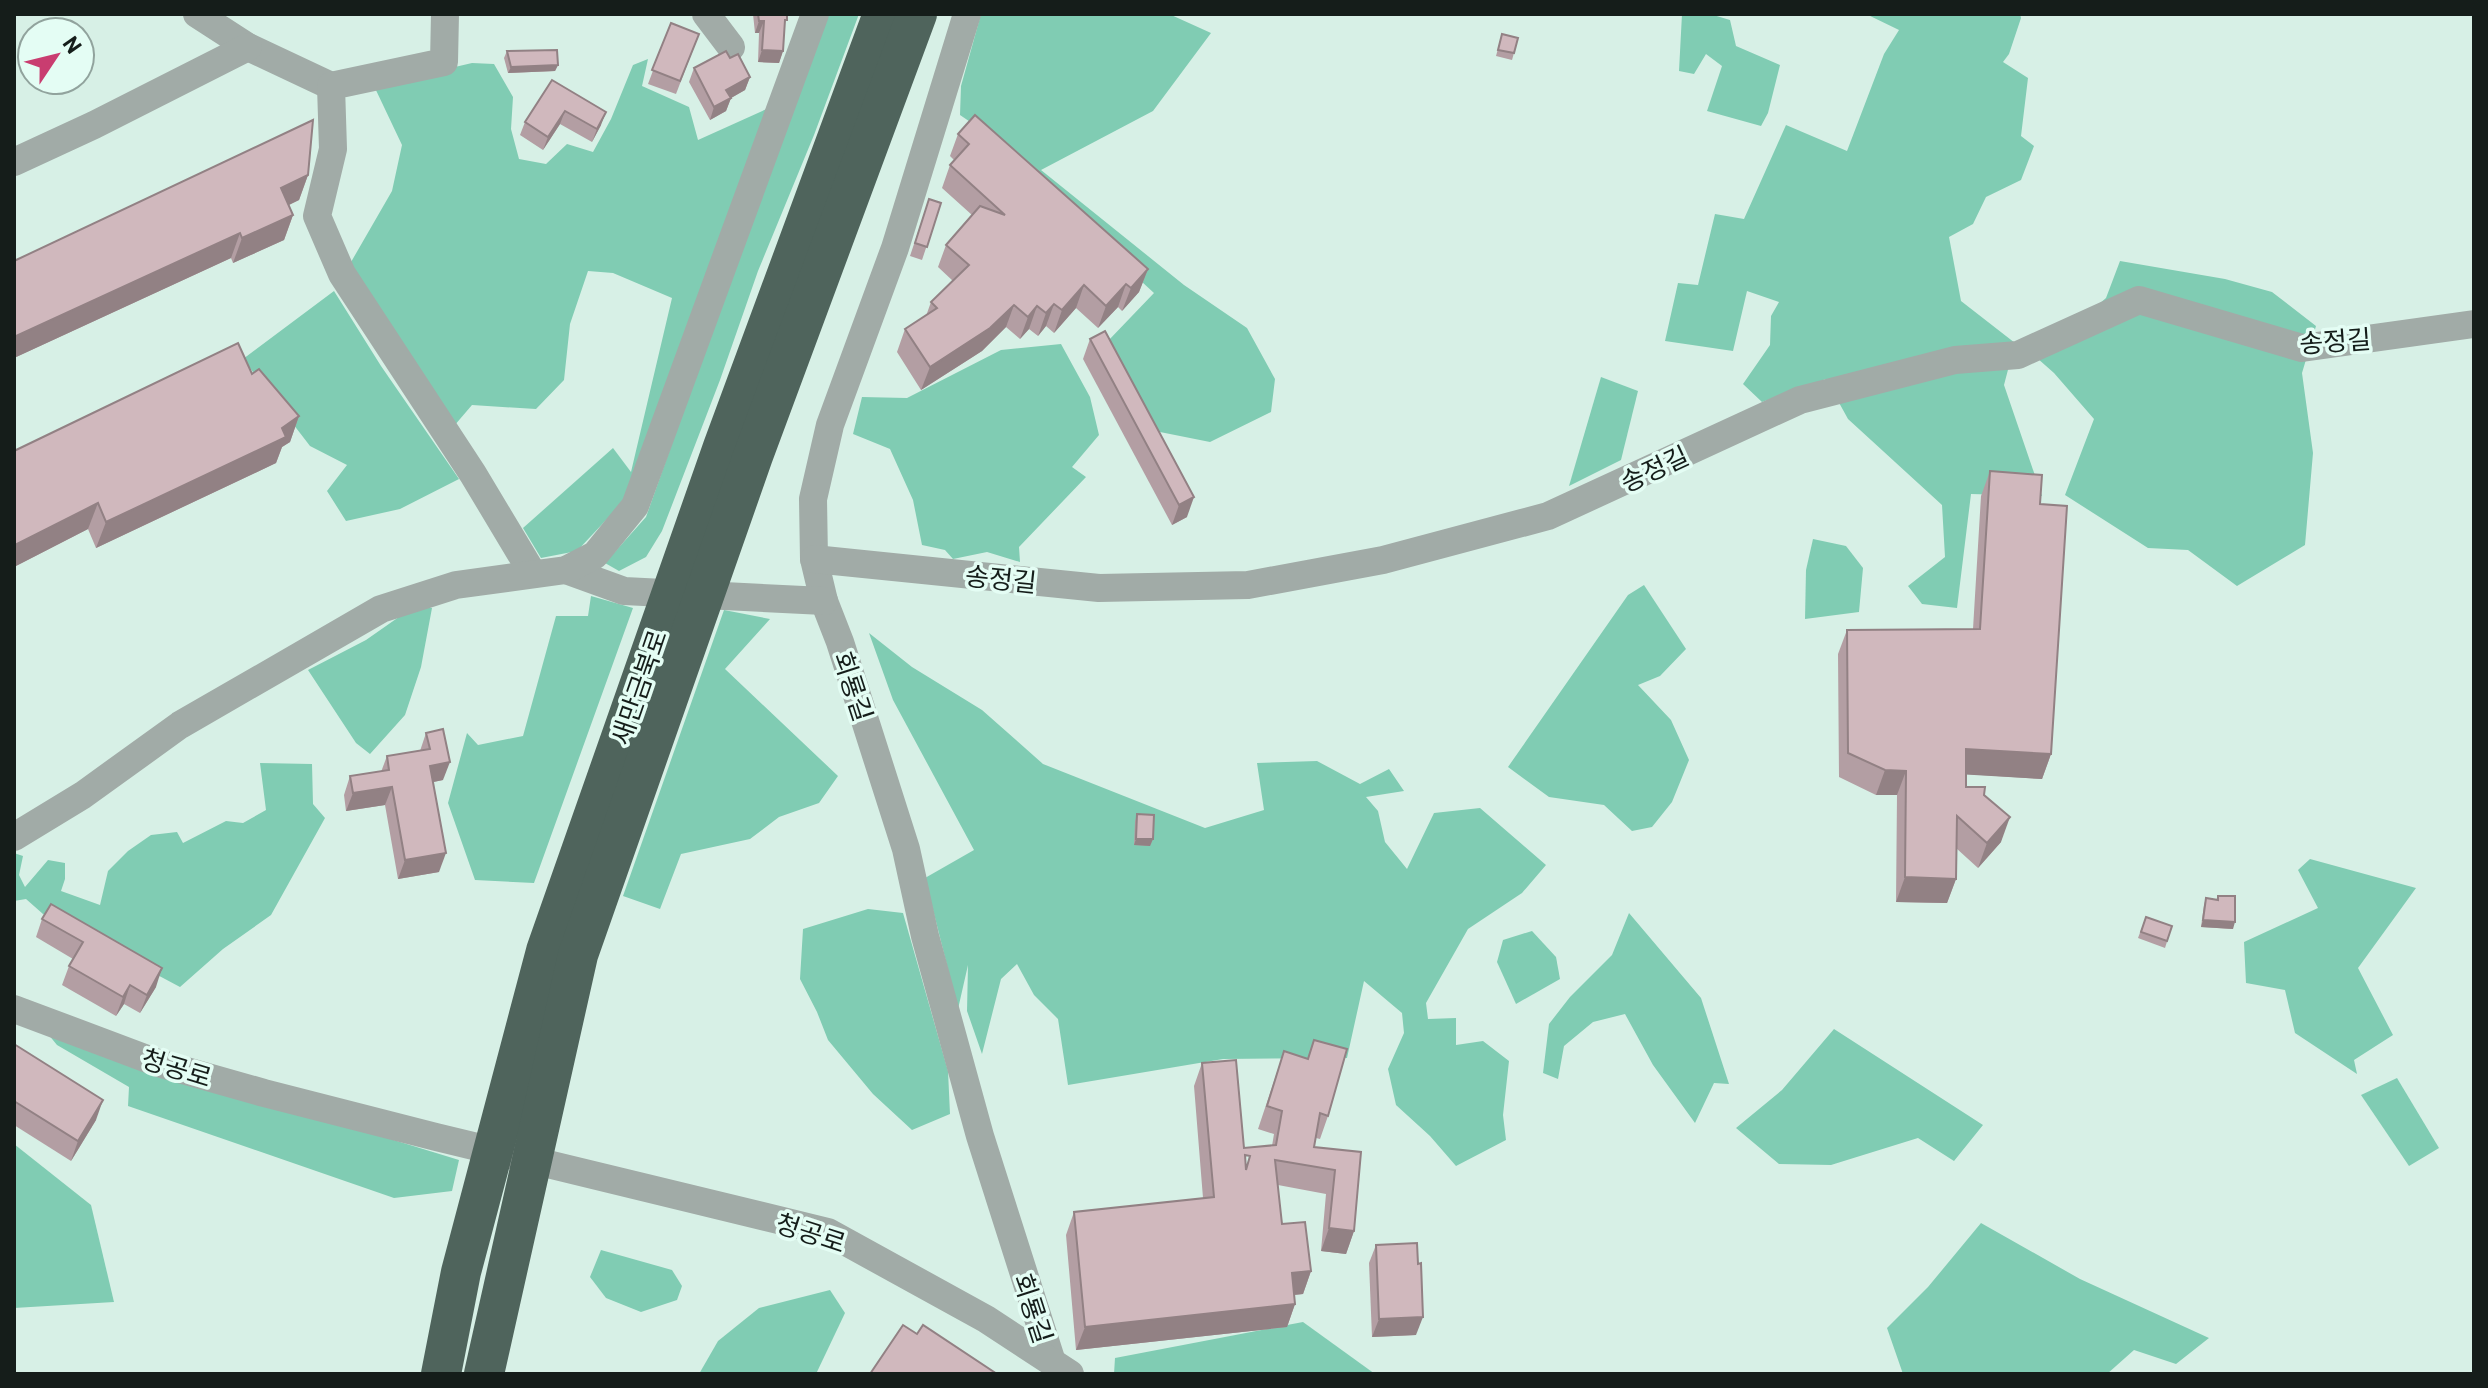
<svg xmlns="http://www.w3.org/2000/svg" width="2488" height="1388" font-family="Barlow,'Noto Sans KR',sans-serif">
	<rect width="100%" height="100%" fill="#d7f0e6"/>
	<g fill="#80ccb3">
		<path d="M 824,14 L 859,14 L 814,135 L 758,271 L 720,380 L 662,531 L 646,557 L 619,571 L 605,563 L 646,517 Z"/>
		<path d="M 981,14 L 1169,14 L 1211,33 L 1153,111 L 1041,170 L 1184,285 L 1247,328 L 1275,379 L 1271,412 L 1210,442 L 1150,430 L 1107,342 L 1154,293 L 977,130 L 1016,153 L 960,115 L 961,86 Z"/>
		<path d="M 1682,14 L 1710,14 L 1730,20 L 1736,46 L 1780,65 L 1768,113 L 1761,126 L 1707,111 L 1722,66 L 1706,54 L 1694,74 L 1679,71 Z"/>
		<path d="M 1866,14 L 2020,14 L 2021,18 L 2009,54 L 2003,62 L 2028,78 L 2021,136 L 2034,146 L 2021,180 L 1986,197 L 1973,224 L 1949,237 L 1961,301 L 2015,343 L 2004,385 L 2042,496 L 1971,494 L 1957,608 L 1922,604 L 1908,586 L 1945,557 L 1942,505 L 1848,419 L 1826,379 L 1762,402 L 1743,384 L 1770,345 L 1771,316 L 1779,302 L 1747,291 L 1733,351 L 1665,341 L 1678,283 L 1698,285 L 1715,214 L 1744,219 L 1786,125 L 1847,151 L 1884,54 L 1899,30 Z"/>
		<path d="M 648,59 L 642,86 L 689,107 L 698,140 L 771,107 L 622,503 L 577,551 L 541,558 L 523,528 L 613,448 L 631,472 L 672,298 L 613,273 L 588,271 L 570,324 L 564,380 L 536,409 L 472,405 L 454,426 L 347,269 L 392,191 L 402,145 L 374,86 L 472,63 L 494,64 L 513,97 L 511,129 L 519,159 L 546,164 L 567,144 L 593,152 L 611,119 L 633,65 Z"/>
		<path d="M 2120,261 L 2225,279 L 2272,292 L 2316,326 L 2302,373 L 2313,453 L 2305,545 L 2237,586 L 2188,550 L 2148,548 L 2065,495 L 2094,419 L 2054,373 L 2037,358 L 2106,298 Z"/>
		<path d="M 334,291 L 381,366 L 459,479 L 400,509 L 346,521 L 327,491 L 347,465 L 310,446 L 243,359 Z"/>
		<path d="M 1061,344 L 1090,397 L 1099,435 L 1072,467 L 1086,477 L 1019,547 L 1020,562 L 987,552 L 953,559 L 945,550 L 922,545 L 913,500 L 890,449 L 853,434 L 862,397 L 907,398 L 1001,350 Z"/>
		<path d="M 1601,377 L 1638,391 L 1621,460 L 1569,486 Z"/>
		<path d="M 1813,539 L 1846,546 L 1863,568 L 1859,612 L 1805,619 L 1806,570 Z"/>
		<path d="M 1644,585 L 1686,649 L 1660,676 L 1638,685 L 1671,720 L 1689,760 L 1672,802 L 1652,827 L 1632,831 L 1604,805 L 1549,797 L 1508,767 L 1628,595 Z"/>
		<path d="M 591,596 L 633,608 L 534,883 L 475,880 L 448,803 L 467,733 L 478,745 L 523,736 L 556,616 L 588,616 Z"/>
		<path d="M 416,605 L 432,608 L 421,667 L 405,715 L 370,754 L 356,743 L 308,670 L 366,640 Z"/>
		<path d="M 724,610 L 770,619 L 725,669 L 838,776 L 819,803 L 779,817 L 750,839 L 681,854 L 660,909 L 623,896 Z"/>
		<path d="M 869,633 L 912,667 L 982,710 L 1043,764 L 1205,828 L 1264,810 L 1257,763 L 1317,761 L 1360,784 L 1389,769 L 1404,791 L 1366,797 L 1378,811 L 1385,842 L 1407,869 L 1434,813 L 1480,808 L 1546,865 L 1522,893 L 1468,929 L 1426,1003 L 1428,1019 L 1456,1018 L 1456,1045 L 1483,1041 L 1509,1061 L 1503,1115 L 1506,1140 L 1456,1166 L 1430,1136 L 1396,1105 L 1388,1069 L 1404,1033 L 1402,1013 L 1364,981 L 1347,1058 L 1223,1059 L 1068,1085 L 1058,1019 L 1034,995 L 1017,964 L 1001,979 L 982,1054 L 967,1011 L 968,965 L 958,1009 L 925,878 L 974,850 L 893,700 Z"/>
		<path d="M 260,763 L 312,764 L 313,804 L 325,818 L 271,915 L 223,949 L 180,987 L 43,914 L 26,899 L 14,901 L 14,853 L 23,856 L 19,875 L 25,887 L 48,860 L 65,863 L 65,879 L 61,891 L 100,905 L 108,871 L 128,851 L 151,835 L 177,832 L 183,843 L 226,821 L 243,823 L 266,810 Z"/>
		<path d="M 2310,859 L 2416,888 L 2358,968 L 2393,1035 L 2354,1060 L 2357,1074 L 2295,1033 L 2285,990 L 2246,983 L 2244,942 L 2318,908 L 2298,870 Z"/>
		<path d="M 868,909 L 903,913 L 948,1071 L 950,1114 L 912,1130 L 873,1094 L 828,1040 L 817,1012 L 800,979 L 803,929 Z"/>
		<path d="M 1629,913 L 1701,998 L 1729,1084 L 1714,1083 L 1695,1123 L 1653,1065 L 1625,1014 L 1593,1022 L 1564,1046 L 1558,1079 L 1543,1073 L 1549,1024 L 1570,997 L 1612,955 Z"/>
		<path d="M 1532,931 L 1556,957 L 1560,979 L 1516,1004 L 1497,962 L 1503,940 Z"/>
		<path d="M 1834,1029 L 1983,1125 L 1954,1161 L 1918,1138 L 1831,1165 L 1779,1164 L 1736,1128 L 1782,1090 Z"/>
		<path d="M 48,1034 L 459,1160 L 452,1191 L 394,1198 L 128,1106 L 129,1087 L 57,1045 Z"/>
		<path d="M 2397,1078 L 2439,1148 L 2409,1166 L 2361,1095 Z"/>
		<path d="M 14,1144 L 91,1205 L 114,1302 L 14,1308 Z"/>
		<path d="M 1981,1223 L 2080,1279 L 2209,1338 L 2176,1364 L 2134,1350 L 2107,1374 L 1903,1374 L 1887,1328 L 1928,1287 Z"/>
		<path d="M 601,1250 L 672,1270 L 682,1286 L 677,1300 L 641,1312 L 606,1298 L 590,1277 Z"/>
		<path d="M 830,1290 L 845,1313 L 816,1374 L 699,1374 L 718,1341 L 759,1308 Z"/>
		<path d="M 1303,1322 L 1375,1374 L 1114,1374 L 1115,1358 Z"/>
	</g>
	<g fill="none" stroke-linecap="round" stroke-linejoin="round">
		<g stroke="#a1aba7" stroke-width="28">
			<path d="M 197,14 L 248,47 L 331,86"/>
			<path d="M 445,14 L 444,62 L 331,86 L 333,149 L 317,216 L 342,274 L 473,474 L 533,574"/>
			<path d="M 706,14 L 731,47"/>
			<path d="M 967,14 L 895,248 L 830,425 L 813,499 L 814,559 L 824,601 L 840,642 L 906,849 L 925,936 L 980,1136 L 1051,1359"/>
			<path d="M 14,162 L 94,125 L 248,47"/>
			<path d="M 814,559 L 1099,588 L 1248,585 L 1383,560 L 1548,516 L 1800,400 L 1955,360 L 2018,355 L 2139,300 L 2302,348 L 2474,324"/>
			<path d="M 566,570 L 624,591 L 824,601"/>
			<path d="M 14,837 L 83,795 L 180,725 L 381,609 L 456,585 L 566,570 L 595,555 L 635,506 L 815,14"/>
			<path d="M 14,1009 L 158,1063 L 264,1093 L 436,1137 L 828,1232 L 986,1319 L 1070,1374"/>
		</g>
		<g stroke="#4f645c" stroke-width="40">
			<path d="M 441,1374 L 461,1272 L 546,951 L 723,447 L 883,14"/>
			<path d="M 484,1374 L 578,955 L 753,456 L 917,14"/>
		</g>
	</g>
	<g fill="#b39ea3" fill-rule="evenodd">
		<path d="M 753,14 L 787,14 L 784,27 L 783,51 L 779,63 L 758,62 L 759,33 L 755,33 Z"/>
		<path d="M 671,23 L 699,34 L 676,94 L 648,84 Z"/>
		<path d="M 1502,34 L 1514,53 L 1512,60 L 1496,56 Z"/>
		<path d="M 507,51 L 558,65 L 555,71 L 508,73 L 504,58 Z"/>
		<path d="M 730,58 L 750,77 L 745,90 L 731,98 L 726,111 L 710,120 L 689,82 L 694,68 Z"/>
		<path d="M 552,80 L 601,125 L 592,142 L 560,124 L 543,150 L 520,135 L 525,122 Z"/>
		<path d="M 958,134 L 1148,269 L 1139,292 L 1122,311 L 1118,307 L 1098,328 L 1076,308 L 1054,333 L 1046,326 L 1038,336 L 1029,329 L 1020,339 L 1006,327 L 982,351 L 921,390 L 897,352 L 905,329 L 926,316 L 931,302 L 953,281 L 938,267 L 946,245 L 972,215 L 942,188 L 950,165 L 954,160 L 950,156 Z"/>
		<path d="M 308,175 L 299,200 L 289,205 L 293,215 L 284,240 L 233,263 L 231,258 L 14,358 Z"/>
		<path d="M 929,199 L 941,203 L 922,260 L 910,256 Z"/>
		<path d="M 1090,339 L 1187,517 L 1172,525 L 1083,359 Z"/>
		<path d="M 252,374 L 299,416 L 290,442 L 282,447 L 276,463 L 96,548 L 88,529 L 14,567 L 14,451 Z"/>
		<path d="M 1990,471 L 2040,504 L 2051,754 L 2042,779 L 1966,774 L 1966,787 L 1984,795 L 2001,842 L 1978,868 L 1956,848 L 1956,879 L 1947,903 L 1896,902 L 1897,795 L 1876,795 L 1839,777 L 1838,654 L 1847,630 L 1973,629 L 1981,496 Z"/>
		<path d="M 426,733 L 443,780 L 433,782 L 439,872 L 398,879 L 385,805 L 346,811 L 344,795 L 350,776 L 381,772 L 387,756 L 420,751 Z"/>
		<path d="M 1137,814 L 1153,839 L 1150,846 L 1134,845 L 1135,821 Z"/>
		<path d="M 2218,896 L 2233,929 L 2201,927 L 2204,905 L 2206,898 L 2216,900 Z"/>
		<path d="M 51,904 L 156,987 L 140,1013 L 124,1004 L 116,1016 L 62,985 L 69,966 L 73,959 L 36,937 L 42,919 Z"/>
		<path d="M 2146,917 L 2172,926 L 2165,948 L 2138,938 Z"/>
		<path d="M 1314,1040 L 1328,1116 L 1320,1139 L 1316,1138 L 1314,1147 L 1361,1152 L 1354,1231 L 1346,1254 L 1321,1251 L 1326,1194 L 1278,1185 L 1282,1224 L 1311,1271 L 1303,1294 L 1294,1295 L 1295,1304 L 1287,1327 L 1076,1350 L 1066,1235 L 1074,1212 L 1203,1198 L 1194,1086 L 1202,1063 L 1244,1148 L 1272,1146 L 1274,1134 L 1258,1129 L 1284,1051 L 1307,1059 ZM 1245,1155 L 1250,1156 L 1246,1170 Z"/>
		<path d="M 14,1044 L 96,1120 L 71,1161 L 14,1125 Z"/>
		<path d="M 1376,1245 L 1416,1335 L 1372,1337 L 1369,1263 Z"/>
	</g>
	<g fill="#928184">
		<path d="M 759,21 L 764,21 L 759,33 L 755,33 Z"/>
		<path d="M 762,50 L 783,51 L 779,63 L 758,62 Z"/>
		<path d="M 558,65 L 555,71 L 508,73 L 511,67 Z"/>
		<path d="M 750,77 L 745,90 L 731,98 L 726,111 L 710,120 L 714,107 L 726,90 Z"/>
		<path d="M 565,111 L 560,124 L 543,150 L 548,137 Z"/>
		<path d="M 606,112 L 601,125 L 592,142 L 597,129 Z"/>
		<path d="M 308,175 L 299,200 L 272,213 L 281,188 Z"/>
		<path d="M 293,215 L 284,240 L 233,263 L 242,238 Z"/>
		<path d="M 240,233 L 231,258 L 14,358 L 14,337 Z"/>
		<path d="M 1148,269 L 1139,292 L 1122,311 L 1131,288 Z"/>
		<path d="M 1126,284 L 1118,307 L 1098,328 L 1106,306 Z"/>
		<path d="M 1084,285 L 1076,308 L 1054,333 L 1062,310 Z"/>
		<path d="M 1054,304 L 1046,326 L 1038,336 L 1046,313 Z"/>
		<path d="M 1014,305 L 1006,327 L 982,351 L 921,390 L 930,367 Z"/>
		<path d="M 1037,306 L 1029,329 L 1020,339 L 1028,317 Z"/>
		<path d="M 299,416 L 290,442 L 282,447 L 276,463 L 96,548 L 106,522 L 282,428 Z"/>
		<path d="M 1194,497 L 1187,517 L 1172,525 L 1179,505 Z"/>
		<path d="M 98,503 L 88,529 L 14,567 L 14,549 L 15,545 Z"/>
		<path d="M 1966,749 L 2051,754 L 2042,779 L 1957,774 Z"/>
		<path d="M 450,762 L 443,780 L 424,784 L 430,766 Z"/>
		<path d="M 1885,770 L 1906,771 L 1897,795 L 1876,795 Z"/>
		<path d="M 392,787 L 385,805 L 346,811 L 353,793 Z"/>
		<path d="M 2010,817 L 2001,842 L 1978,868 L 1987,843 Z"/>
		<path d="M 1136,839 L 1153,839 L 1150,846 L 1134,845 Z"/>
		<path d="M 446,853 L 439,872 L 398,879 L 405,860 Z"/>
		<path d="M 1905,877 L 1956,879 L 1947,903 L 1896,902 Z"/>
		<path d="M 2203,920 L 2235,922 L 2233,929 L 2201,927 Z"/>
		<path d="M 162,968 L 156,987 L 140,1013 L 147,995 Z"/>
		<path d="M 130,985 L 124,1004 L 116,1016 L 123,997 Z"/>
		<path d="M 103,1100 L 96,1120 L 71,1161 L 78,1141 Z"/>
		<path d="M 1329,1228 L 1354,1231 L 1346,1254 L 1321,1251 Z"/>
		<path d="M 1311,1271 L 1303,1294 L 1283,1296 L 1292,1273 Z"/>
		<path d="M 1295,1304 L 1287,1327 L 1076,1350 L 1085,1327 Z"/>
		<path d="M 1423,1317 L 1416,1335 L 1372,1337 L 1379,1319 Z"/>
	</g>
	<g fill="#d0b8bd" stroke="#928184" stroke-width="2" fill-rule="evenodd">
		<path d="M 758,14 L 787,14 L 787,20 L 785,20 L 783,51 L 762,50 L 764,21 L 759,21 Z"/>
		<path d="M 671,23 L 699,34 L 680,81 L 652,70 Z"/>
		<path d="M 1502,34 L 1518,38 L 1514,53 L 1498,50 Z"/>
		<path d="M 557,50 L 558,65 L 511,67 L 507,51 Z"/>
		<path d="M 726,51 L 730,58 L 738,54 L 750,77 L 726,90 L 731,98 L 714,107 L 694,68 Z"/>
		<path d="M 552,80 L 606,112 L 597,129 L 565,111 L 548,137 L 525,122 Z"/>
		<path d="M 975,115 L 1148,269 L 1131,288 L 1126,284 L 1106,306 L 1084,285 L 1062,310 L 1054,304 L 1046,313 L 1037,306 L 1028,317 L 1014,305 L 990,328 L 930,367 L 905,329 L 937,308 L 931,302 L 969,265 L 946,245 L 980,206 L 1005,215 L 950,165 L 969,144 L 958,134 Z"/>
		<path d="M 313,120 L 308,175 L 281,188 L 293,215 L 242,238 L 240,233 L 14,337 L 14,261 Z"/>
		<path d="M 929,199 L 941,203 L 927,247 L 915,243 Z"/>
		<path d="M 1105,331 L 1194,497 L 1179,505 L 1090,339 Z"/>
		<path d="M 238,343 L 252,374 L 259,369 L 299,416 L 282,428 L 286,437 L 106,522 L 98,503 L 15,545 L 14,542 L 14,451 Z"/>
		<path d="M 1990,471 L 2042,475 L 2040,504 L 2067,506 L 2051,754 L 1966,749 L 1966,787 L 1985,787 L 1984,795 L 2010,817 L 1987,843 L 1957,816 L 1956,879 L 1905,877 L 1906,771 L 1885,770 L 1848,753 L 1847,630 L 1980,629 Z"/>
		<path d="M 443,729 L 450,762 L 430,766 L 446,853 L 405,860 L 392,787 L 353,793 L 350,776 L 389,770 L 387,756 L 430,749 L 426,733 Z"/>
		<path d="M 1137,814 L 1154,815 L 1153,839 L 1136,839 Z"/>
		<path d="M 2218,896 L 2235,896 L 2235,922 L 2203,920 L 2206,898 L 2218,900 Z"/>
		<path d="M 51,904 L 162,968 L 147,995 L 130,985 L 123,997 L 69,966 L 83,942 L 42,919 Z"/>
		<path d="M 2146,917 L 2172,926 L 2167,941 L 2141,932 Z"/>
		<path d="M 1314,1040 L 1347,1049 L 1328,1116 L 1320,1113 L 1314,1147 L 1361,1152 L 1354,1231 L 1329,1228 L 1335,1170 L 1275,1160 L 1282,1224 L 1305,1222 L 1311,1271 L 1292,1273 L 1295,1304 L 1085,1327 L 1074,1212 L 1214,1197 L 1202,1063 L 1236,1060 L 1244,1148 L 1276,1145 L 1282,1111 L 1267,1106 L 1284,1051 L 1308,1059 ZM 1245,1155 L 1250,1156 L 1246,1170 Z"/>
		<path d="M 14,1044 L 103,1100 L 78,1141 L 14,1101 Z"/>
		<path d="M 1417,1243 L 1418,1264 L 1421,1263 L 1423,1317 L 1379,1319 L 1376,1245 Z"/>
		<path d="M 903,1325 L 917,1334 L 923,1325 L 997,1374 L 870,1374 Z"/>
	</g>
	<g text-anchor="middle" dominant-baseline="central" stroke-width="7" stroke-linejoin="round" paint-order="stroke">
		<g font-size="26" fill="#151d1a" stroke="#e4fdf4">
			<text transform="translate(2335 340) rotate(-4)">송정길</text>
			<text transform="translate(1654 468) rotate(-25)">송정길</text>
			<text transform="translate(1001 578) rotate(6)">송정길</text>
			<text transform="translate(854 686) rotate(72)">회룡길</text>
			<text transform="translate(638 687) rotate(-71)">새만금북로</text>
			<text transform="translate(177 1067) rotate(17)">청공로</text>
			<text transform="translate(811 1232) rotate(18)">청공로</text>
			<text transform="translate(1034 1308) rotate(72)">회룡길</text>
		</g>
	</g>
	<rect width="2488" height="1388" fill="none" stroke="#151d1a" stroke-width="32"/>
	<g transform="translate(56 56) rotate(55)"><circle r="38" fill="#e4fdf4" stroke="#91a39d" stroke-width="2"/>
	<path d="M0-6L14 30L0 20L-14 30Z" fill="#c93d70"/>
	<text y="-12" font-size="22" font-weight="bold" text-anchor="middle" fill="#151d1a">N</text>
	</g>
</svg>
